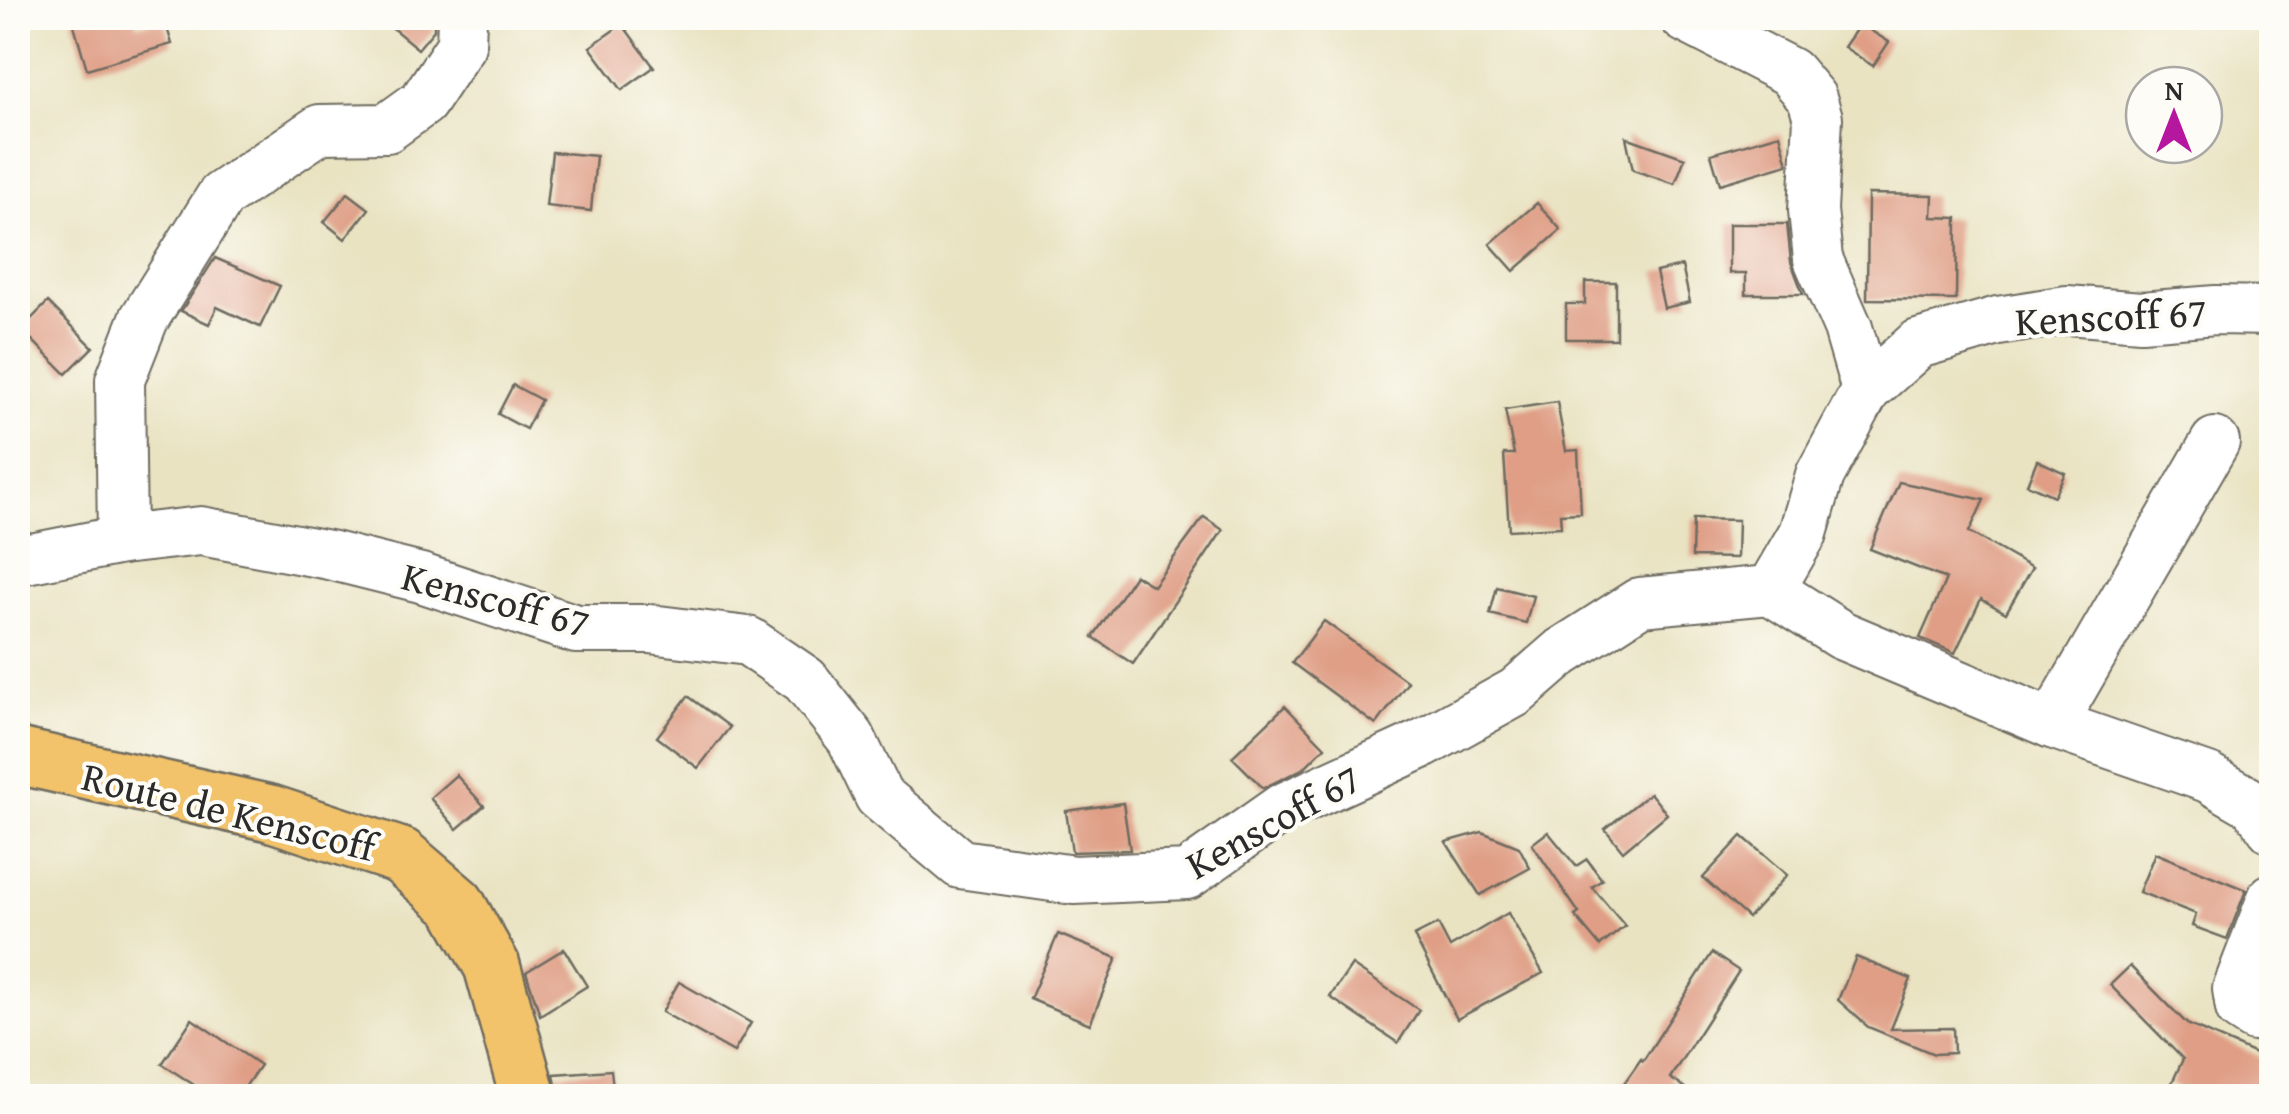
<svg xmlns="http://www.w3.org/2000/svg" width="2289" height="1114" font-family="'Gentium Book Plus',serif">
	<rect width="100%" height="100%" fill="#fdfcf7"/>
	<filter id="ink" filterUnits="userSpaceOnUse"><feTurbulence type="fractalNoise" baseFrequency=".01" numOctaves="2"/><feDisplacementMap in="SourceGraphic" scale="20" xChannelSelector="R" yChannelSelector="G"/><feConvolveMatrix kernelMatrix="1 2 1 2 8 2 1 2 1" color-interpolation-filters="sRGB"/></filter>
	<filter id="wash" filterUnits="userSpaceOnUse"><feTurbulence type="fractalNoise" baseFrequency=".0048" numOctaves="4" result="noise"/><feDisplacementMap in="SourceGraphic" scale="40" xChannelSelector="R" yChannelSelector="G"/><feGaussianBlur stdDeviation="2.25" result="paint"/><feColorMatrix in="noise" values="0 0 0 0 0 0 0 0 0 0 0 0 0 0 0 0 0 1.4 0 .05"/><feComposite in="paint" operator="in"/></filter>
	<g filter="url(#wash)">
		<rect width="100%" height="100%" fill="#e9e3c2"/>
		<g id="blocks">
			<g fill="#df9e85">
				<path d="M 72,18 L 136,18 L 138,25 L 164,18 L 172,44 L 87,69 Z"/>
				<path d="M 380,18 L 434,18 L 434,30 L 418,49 Z"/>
				<path d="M 622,24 L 654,67 L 622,90 L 590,47 Z"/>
				<path d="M 1860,24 L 1889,42 L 1873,66 L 1844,47 Z"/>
				<path d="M 1780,134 L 1788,164 L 1720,184 L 1711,154 Z"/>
				<path d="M 1626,137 L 1685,158 L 1675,184 L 1633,170 Z"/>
				<path d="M 552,152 L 596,156 L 591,211 L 546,206 Z"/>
				<path d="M 348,193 L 369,209 L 345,239 L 324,222 Z"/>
				<path d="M 1868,194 L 1933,195 L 1932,217 L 1957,218 L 1956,300 L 1867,299 Z"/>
				<path d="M 1537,203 L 1561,230 L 1514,271 L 1490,244 Z"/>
				<path d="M 1729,224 L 1787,224 L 1791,262 L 1803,294 L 1746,294 L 1746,273 L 1729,273 Z"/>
				<path d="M 215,258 L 280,286 L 260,327 L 217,307 L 209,324 L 181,311 Z"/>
				<path d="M 1682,266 L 1690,302 L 1664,308 L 1656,272 Z"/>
				<path d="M 1585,282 L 1616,282 L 1616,339 L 1566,339 L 1566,304 L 1585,304 Z"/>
				<path d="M 48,302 L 93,347 L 66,374 L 21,329 Z"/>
				<path d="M 513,385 L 541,400 L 526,429 L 498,414 Z"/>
				<path d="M 1557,402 L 1566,451 L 1578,450 L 1581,513 L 1560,514 L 1561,527 L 1509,530 L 1504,454 L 1514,454 L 1505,410 Z"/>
				<path d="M 2037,460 L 2065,473 L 2054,496 L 2027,484 Z"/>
				<path d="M 1899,482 L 1984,500 L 1969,532 L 2032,568 L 2006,613 L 1981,599 L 1955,653 L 1920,638 L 1946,579 L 1870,549 Z"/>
				<path d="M 1204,517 L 1223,530 L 1133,664 L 1093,637 L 1135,575 L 1153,586 Z"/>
				<path d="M 1693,519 L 1738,520 L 1737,558 L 1692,557 Z"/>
				<path d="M 1497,587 L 1533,596 L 1526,623 L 1490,614 Z"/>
				<path d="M 1324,621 L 1408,682 L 1376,725 L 1292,663 Z"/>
				<path d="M 688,696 L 730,727 L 698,768 L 657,737 Z"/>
				<path d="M 1285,706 L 1325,747 L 1304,768 L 1263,788 L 1232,757 Z"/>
				<path d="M 456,775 L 484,806 L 457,829 L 430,798 Z"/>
				<path d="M 1650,793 L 1667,814 L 1623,851 L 1605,829 Z"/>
				<path d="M 1123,803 L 1130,850 L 1072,852 L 1066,811 Z"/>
				<path d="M 1482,832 L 1519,847 L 1530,868 L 1480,895 L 1446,842 Z"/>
				<path d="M 1548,832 L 1576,866 L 1587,859 L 1602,880 L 1592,887 L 1625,926 L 1600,946 L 1575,916 L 1579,913 L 1532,844 Z"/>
				<path d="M 1742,836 L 1787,875 L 1748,918 L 1703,878 Z"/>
				<path d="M 2155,853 L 2246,890 L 2227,939 L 2192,926 L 2196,914 L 2139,892 Z"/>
				<path d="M 1508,913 L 1543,973 L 1457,1019 L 1414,936 L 1438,924 L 1450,947 Z"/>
				<path d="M 1058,934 L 1117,958 L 1090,1024 L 1030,999 Z"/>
				<path d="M 564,949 L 587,986 L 540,1015 L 526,972 Z"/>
				<path d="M 1712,953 L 1739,971 L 1670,1078 L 1697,1096 L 1615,1096 L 1641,1059 L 1643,1061 Z"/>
				<path d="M 1856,957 L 1911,979 L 1891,1029 L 1953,1028 L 1954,1053 L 1934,1054 L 1868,1027 L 1838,1000 Z"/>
				<path d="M 1352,965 L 1419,1010 L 1398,1043 L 1330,997 Z"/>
				<path d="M 2130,966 L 2187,1024 L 2269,1060 L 2252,1096 L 2196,1096 L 2171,1085 L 2183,1059 L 2110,985 Z"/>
				<path d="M 679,982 L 751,1023 L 734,1052 L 662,1012 Z"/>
				<path d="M 192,1019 L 260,1065 L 239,1096 L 211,1096 L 162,1064 Z"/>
				<path d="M 611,1070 L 614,1096 L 558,1096 L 554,1074 Z"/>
			</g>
		</g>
	</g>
	<g filter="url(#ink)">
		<use href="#blocks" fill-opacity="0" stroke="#6e6b60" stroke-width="2.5"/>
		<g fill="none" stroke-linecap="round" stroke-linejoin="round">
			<defs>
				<g id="minor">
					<path d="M 1685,18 L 1790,72 L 1812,98 L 1818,118 L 1813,210 L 1818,259 L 1848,328 L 1866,390"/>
					<path d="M 122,540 L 120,380 L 144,319 L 221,196 L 320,129 L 387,128 L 423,102 L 461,45 L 462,18"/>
					<path d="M 18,554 L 26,559 L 122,540 L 201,531 L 329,555 L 421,578 L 576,629 L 650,629 L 748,641 L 805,680 L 851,738 L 879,796 L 960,864 L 1074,880 L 1187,875 L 1282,808 L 1424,743 L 1516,692 L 1562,652 L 1640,602 L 1770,590 L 1803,533 L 1820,475 L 1866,390 L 1918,344 L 1998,321 L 2067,310 L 2141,316 L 2216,310 L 2272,311"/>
					<path d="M 1770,590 L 1841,635 L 2052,724 L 2208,778 L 2253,804 L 2272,829"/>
					<path d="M 2052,724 L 2215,442"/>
					<path d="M 2272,898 L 2237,989 L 2240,1008 L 2254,1017 L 2272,1019"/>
				</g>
				<path id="major" d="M 18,756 L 270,813 L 401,856 L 457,904 L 492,966 L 528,1096"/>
			</defs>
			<use href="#minor" stroke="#6e6b60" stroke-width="52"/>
			<use href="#major" stroke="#6e6b60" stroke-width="60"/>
			<use href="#minor" stroke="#fff" stroke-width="48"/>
			<use href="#major" stroke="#f2c36a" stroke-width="55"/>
		</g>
	</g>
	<g text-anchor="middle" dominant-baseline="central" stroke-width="8" stroke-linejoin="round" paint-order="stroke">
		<g font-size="40" fill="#2b2b2b" stroke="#fdfcf7">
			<text transform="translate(2111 316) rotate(-3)">Kenscoff 67</text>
			<text transform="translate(496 599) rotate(15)">Kenscoff 67</text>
			<text transform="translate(229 811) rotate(14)">Route de Kenscoff</text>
			<text transform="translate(1273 821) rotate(-29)">Kenscoff 67</text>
		</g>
	</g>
	<rect width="2289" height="1114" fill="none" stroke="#fdfcf7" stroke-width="60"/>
	<g transform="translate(2174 115)"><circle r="48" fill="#fdfcf7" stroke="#a9a8a5" stroke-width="2.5"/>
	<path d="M0-8L18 38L0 25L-18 38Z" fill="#b5179e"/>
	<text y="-15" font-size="28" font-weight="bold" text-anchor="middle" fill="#2b2b2b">N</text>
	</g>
</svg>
